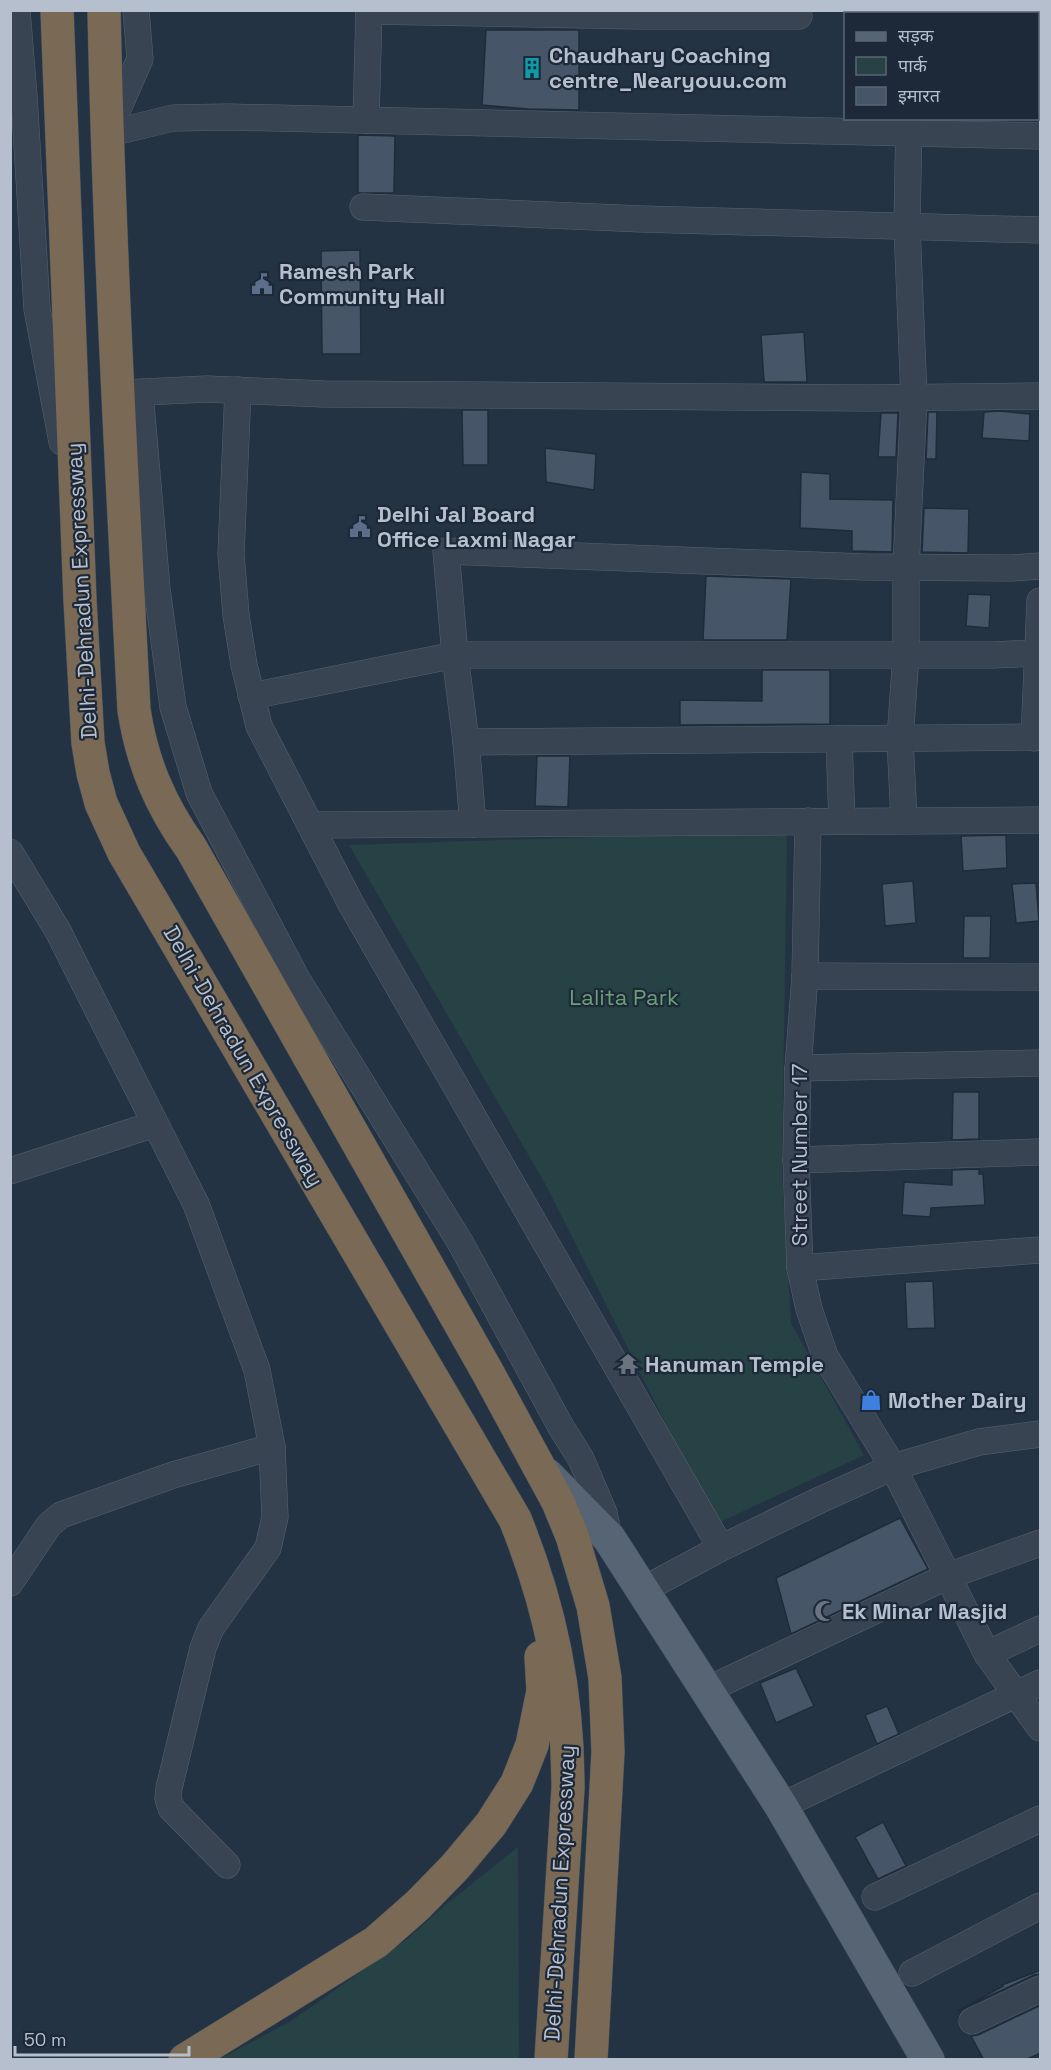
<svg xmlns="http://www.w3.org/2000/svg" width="1051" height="2070" font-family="'Space Grotesk','Noto Sans Devanagari',sans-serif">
	<rect width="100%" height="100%" fill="#243344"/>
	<g fill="#264245">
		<path d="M 787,831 L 782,1173 L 791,1323 L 864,1455 L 716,1524 L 547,1187 L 349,845 Z"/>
		<path d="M 518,1847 L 519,2059 L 218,2060 L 291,2021 L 406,1940 L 449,1902 Z"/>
	</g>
	<g fill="#465568" stroke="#1f2b3a" stroke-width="1.5">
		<path d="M 486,30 L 579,30 L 579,110 L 528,109 L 482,105 Z"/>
		<path d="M 358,135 L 395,136 L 394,193 L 358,193 Z"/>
		<path d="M 360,250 L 361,354 L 322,354 L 321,251 Z"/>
		<path d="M 804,332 L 807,382 L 764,382 L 761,335 Z"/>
		<path d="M 462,410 L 488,410 L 488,465 L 463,465 Z"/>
		<path d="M 999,411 L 1030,414 L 1029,441 L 982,438 L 984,412 Z"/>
		<path d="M 928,412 L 937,412 L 936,459 L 926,459 Z"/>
		<path d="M 881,413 L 898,413 L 896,457 L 878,457 Z"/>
		<path d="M 545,448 L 596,454 L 594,490 L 546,482 Z"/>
		<path d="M 801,472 L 830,474 L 830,499 L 893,500 L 892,552 L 852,551 L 852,531 L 800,528 Z"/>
		<path d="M 924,508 L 969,509 L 968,553 L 922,552 Z"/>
		<path d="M 706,576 L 791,579 L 787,640 L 703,640 Z"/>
		<path d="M 968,594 L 991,595 L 989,628 L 966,626 Z"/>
		<path d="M 762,670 L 830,670 L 830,724 L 680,725 L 680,700 L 762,701 Z"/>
		<path d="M 537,756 L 570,756 L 568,807 L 535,806 Z"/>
		<path d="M 1006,835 L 1007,868 L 963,871 L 961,836 Z"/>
		<path d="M 913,881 L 916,923 L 885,926 L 882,884 Z"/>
		<path d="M 1036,883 L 1039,921 L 1016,923 L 1012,884 Z"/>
		<path d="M 964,916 L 991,916 L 990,958 L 963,958 Z"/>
		<path d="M 953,1092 L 979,1092 L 979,1139 L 952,1140 Z"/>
		<path d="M 979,1169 L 979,1174 L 983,1174 L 985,1205 L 931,1208 L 930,1217 L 902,1215 L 904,1182 L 952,1185 L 952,1170 Z"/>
		<path d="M 933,1281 L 935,1328 L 907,1329 L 905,1282 Z"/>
		<path d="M 900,1518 L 928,1569 L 791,1634 L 776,1578 Z"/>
		<path d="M 796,1668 L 814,1706 L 776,1723 L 760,1683 Z"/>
		<path d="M 887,1706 L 899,1734 L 877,1744 L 865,1715 Z"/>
		<path d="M 883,1822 L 906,1866 L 878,1879 L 855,1837 Z"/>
		<path d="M 1041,1970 L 1041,1974 L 1034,1975 L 966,2007 L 959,2013 L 958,2011 L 1003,1986 L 1002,1985 Z"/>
		<path d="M 1041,2005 L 1041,2053 L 1025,2060 L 984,2060 L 971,2036 L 978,2035 Z"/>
	</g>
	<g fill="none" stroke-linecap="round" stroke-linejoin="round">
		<defs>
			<g id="minor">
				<path d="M 17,10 L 24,96 L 37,309 L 62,442"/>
				<path d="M 369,11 L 638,16 L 799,16"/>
				<path d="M 910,14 L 910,10"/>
				<path d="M 975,14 L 975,10"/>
				<path d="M 366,120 L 369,10"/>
				<path d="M 109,129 L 140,59 L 136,10"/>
				<path d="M 107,134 L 173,118 L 228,117 L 1040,136"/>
				<path d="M 363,207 L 642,219 L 1040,230"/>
				<path d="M 238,390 L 231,554 L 236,615 L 244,665 L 259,726 L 351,904 L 721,1548"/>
				<path d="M 123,393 L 206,389 L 324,394 L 870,398 L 1040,396"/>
				<path d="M 140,393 L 157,589 L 173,707 L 199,793 L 297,979 L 460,1242 L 561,1427 L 581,1459 L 604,1513 L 609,1538"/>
				<path d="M 251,696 L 455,655 L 992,655 L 1038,653"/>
				<path d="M 1034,738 L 1040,601"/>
				<path d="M 839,739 L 842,821"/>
				<path d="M 466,742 L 1040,737"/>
				<path d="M 904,820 L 900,739 L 906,655 L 906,567 L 914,398 L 907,226 L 909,118"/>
				<path d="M 808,821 L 805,976 L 798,1068 L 796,1160 L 800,1268 L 809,1309 L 825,1356 L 893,1467 L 987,1654 L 1040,1728"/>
				<path d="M 473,824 L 466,742 L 455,655 L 446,551 L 865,567 L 1012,568 L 1040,566"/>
				<path d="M 310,825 L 1040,820"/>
				<path d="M 10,852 L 58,931 L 77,969 L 196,1204 L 257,1370 L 272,1447 L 275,1517 L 268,1548 L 211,1628 L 203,1648 L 169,1788 L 168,1798 L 171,1808 L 227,1865"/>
				<path d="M 805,976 L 1040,977"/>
				<path d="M 798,1068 L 1040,1063"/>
				<path d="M 796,1160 L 1040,1152"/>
				<path d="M 10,1171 L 155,1124"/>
				<path d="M 800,1268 L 1040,1250"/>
				<path d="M 10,1583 L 49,1525 L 61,1515 L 173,1475 L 272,1447"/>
				<path d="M 641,1591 L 721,1548 L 820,1500 L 893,1467 L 979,1442 L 1040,1434"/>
				<path d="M 987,1654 L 1040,1629"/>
				<path d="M 707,1690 L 948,1576 L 1040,1543"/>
				<path d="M 781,1806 L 1040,1683"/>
				<path d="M 875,1897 L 1040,1819"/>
				<path d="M 912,1973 L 1040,1906"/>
				<path d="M 972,2021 L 1040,1989"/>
			</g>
			<path id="major" d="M 547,1475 L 609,1538 L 781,1806 L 928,2060"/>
			<g id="highway">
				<path d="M 57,10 L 80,600 L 88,743 L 93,773 L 101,803 L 124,853 L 515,1519 C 551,1608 568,1692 568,1788 L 551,2060"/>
				<path d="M 104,10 C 109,244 122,477 134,710 C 142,762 160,805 191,848 L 488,1373 L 558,1502 L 572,1536 L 593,1606 L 605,1678 L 608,1752 L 591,2060"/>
				<path d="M 185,2060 L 376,1942 L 418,1905 L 455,1867 L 491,1824 L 517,1783 L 532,1745 L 543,1691 L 541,1657"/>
			</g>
		</defs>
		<use href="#minor" stroke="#576270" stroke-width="27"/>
		<use href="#major" stroke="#45505f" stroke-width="34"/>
		<use href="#highway" stroke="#434f5d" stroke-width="34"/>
		<use href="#minor" stroke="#394453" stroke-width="26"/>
		<use href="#major" stroke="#576473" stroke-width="33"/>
		<use href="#highway" stroke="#7a6a55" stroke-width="33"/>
	</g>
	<defs>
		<symbol id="building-bare" viewBox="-9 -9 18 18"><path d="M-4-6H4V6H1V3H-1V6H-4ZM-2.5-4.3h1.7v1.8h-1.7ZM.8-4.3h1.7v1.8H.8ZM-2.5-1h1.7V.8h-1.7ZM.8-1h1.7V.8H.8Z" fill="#0f9aa8" stroke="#1d2938" stroke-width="2.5" paint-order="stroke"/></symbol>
		<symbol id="civic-bare" viewBox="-9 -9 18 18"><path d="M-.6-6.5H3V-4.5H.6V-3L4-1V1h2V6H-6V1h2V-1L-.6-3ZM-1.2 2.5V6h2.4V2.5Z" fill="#5c6f8a" stroke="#1d2938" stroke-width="2.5" paint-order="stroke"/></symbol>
		<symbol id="temple-bare" viewBox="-9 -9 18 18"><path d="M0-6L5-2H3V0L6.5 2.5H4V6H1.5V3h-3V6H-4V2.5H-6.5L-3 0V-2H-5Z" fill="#6b7280" stroke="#1d2938" stroke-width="2.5" paint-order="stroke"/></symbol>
		<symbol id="shop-bare" viewBox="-9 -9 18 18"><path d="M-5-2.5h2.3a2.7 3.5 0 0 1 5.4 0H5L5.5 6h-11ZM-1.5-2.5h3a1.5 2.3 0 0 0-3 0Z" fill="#3f7fe0" stroke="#1d2938" stroke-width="2.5" paint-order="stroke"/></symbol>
		<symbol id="mosque-bare" viewBox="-9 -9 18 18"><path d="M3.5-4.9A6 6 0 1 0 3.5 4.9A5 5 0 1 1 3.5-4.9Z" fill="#6b7280" stroke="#1d2938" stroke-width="2.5" paint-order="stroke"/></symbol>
	</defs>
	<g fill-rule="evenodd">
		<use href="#building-bare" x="517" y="53" width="30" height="30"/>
		<use href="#civic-bare" x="247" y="269" width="30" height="30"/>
		<use href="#civic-bare" x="345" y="512" width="30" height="30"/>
		<use href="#temple-bare" x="613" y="1349" width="30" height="30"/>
		<use href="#shop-bare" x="856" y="1385" width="30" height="30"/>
		<use href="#mosque-bare" x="810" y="1596" width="30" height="30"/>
	</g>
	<g text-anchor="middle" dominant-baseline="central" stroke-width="4.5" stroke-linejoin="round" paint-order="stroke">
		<g font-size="22" font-weight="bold" fill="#b6bfcd" stroke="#1d2938" text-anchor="start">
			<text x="549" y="55">Chaudhary Coaching<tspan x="549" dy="25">centre_Nearyouu.com</tspan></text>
			<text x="279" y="271">Ramesh Park<tspan x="279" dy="25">Community Hall</tspan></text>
			<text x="377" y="514">Delhi Jal Board<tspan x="377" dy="25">Office Laxmi Nagar</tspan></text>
			<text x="645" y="1364">Hanuman Temple</text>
			<text x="888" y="1400">Mother Dairy</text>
			<text x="842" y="1611">Ek Minar Masjid</text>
		</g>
		<g font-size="22" fill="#b6bfcd" stroke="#1d2938">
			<text transform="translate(81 591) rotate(-93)">Delhi-Dehradun Expressway</text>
			<text transform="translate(244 1056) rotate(60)">Delhi-Dehradun Expressway</text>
			<text transform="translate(799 1155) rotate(-90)">Street Number 17</text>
			<text transform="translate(559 1893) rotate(-87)">Delhi-Dehradun Expressway</text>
		</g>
		<g font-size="22" fill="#6ba075" stroke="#1d2938">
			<text x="624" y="997">Lalita Park</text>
		</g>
	</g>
	<rect width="1051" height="2070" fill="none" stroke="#b6bfcd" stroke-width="24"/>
	<rect x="844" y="12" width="195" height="108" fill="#1d2938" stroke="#5a6574" stroke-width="1.5"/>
	<rect x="856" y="32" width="30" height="9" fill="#576473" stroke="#5a6574" stroke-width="1.5"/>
	<text x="898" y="42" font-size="18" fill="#b6bfcd">सड़क</text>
	<rect x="856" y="57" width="30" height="18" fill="#264245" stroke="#5a6574" stroke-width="1.5"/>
	<text x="898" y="72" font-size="18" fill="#b6bfcd">पार्क</text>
	<rect x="856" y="87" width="30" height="18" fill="#465568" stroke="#5a6574" stroke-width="1.5"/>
	<text x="898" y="102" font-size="18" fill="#b6bfcd">इमारत</text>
	<path d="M15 2046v9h174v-9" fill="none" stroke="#b6bfcd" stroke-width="3"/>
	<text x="24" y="2046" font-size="18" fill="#b6bfcd" stroke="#1d2938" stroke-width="4.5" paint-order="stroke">50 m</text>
</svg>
